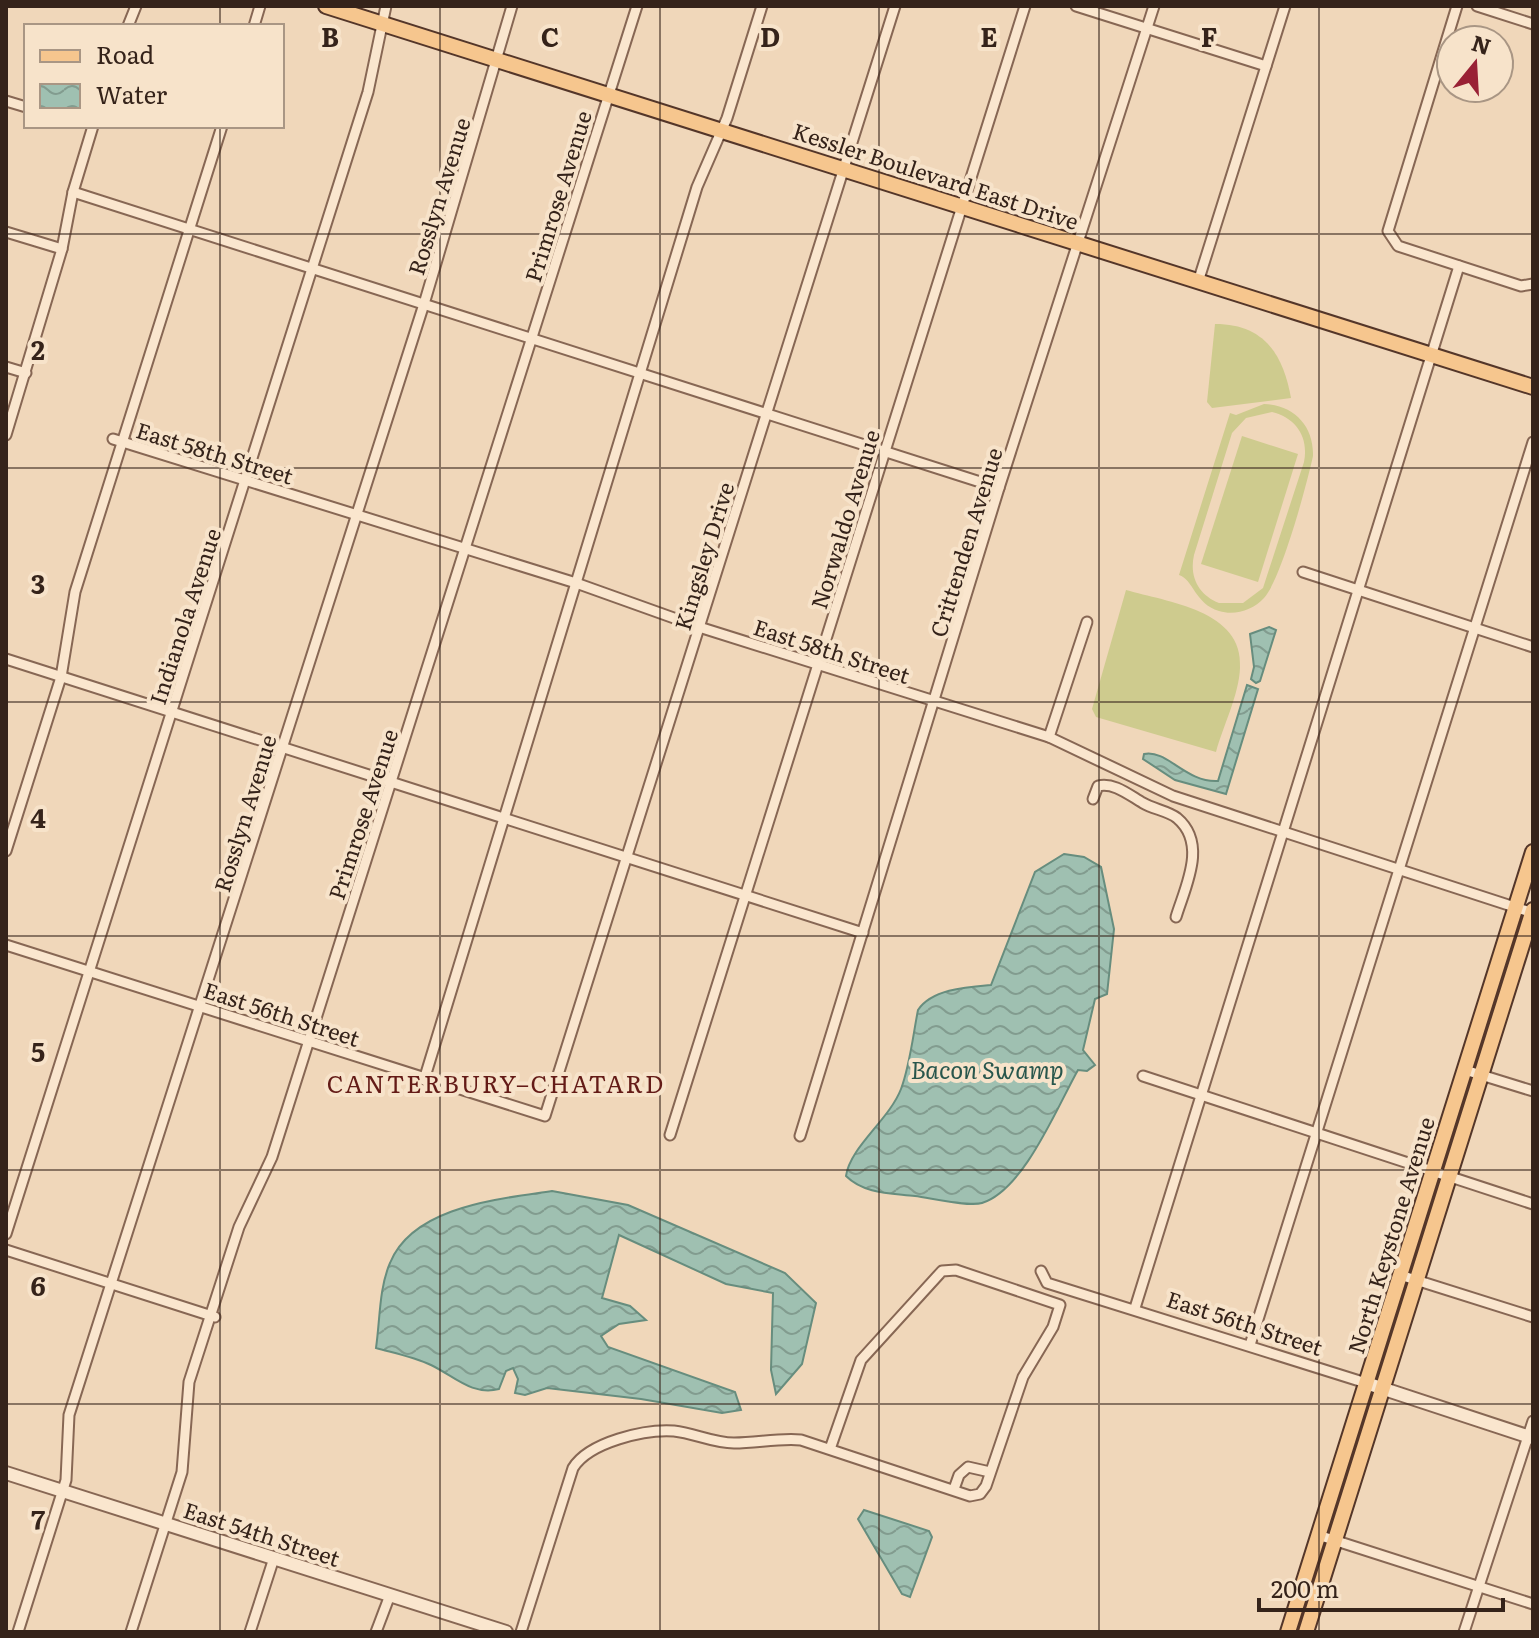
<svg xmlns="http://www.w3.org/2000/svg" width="1539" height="1638" font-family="Literata,serif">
	<defs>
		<pattern id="water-waves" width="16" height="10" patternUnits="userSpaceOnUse" patternTransform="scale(2)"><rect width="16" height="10" fill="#9fc0b1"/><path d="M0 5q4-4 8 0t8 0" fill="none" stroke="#829c8f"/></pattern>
	</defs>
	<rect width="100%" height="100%" fill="#f0d7ba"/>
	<g fill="#cecb8e" fill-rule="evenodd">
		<path d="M 1215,324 C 1264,324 1283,354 1291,398 L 1212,408 L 1207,402 Z"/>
		<path d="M 1264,404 C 1294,405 1314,426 1313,456 C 1307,484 1281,580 1264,598 C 1253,610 1235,616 1219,611 C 1195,604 1193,579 1179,575 L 1230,413 L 1236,415 ZM 1272,412 C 1296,418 1309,437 1304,462 L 1263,588 L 1243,603 L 1219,603 C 1199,595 1189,577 1194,555 L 1232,433 L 1246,418 Z"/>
		<path d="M 1242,436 L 1298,454 L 1258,582 L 1201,564 Z"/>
		<path d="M 1126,590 C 1167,602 1244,610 1240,668 C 1239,695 1223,726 1216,752 L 1096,717 L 1092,709 Z"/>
	</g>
	<g fill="url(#water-waves)" stroke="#678d7e" stroke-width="2">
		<path d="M 1269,627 L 1276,630 L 1260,681 L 1256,683 L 1251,679 L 1254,667 L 1250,634 Z"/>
		<path d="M 1247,685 L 1258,689 L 1226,794 L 1175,780 L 1143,759 L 1144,754 C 1167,749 1186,783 1218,781 Z"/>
		<path d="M 1064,854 L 1084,857 L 1101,867 L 1114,929 L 1107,994 L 1095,999 L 1083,1050 L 1095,1065 L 1087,1071 L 1078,1070 C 1057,1107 1024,1190 982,1203 C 969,1207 931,1198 915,1196 C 891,1193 864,1194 846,1176 C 850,1147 889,1120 901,1089 C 910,1065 913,1035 918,1010 C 932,989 967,987 991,985 L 1035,872 Z"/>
		<path d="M 552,1191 L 628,1205 L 785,1273 L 816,1303 L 802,1364 L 776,1394 L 771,1370 L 773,1293 L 726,1284 L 619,1235 L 602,1298 L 630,1306 L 646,1320 L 619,1324 L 601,1336 L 608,1347 L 735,1392 L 741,1410 L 722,1413 L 641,1399 L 547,1388 L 525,1395 L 515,1393 L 518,1379 L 513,1368 L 506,1371 L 499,1389 C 472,1396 454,1376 431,1365 C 414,1357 394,1353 376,1348 C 380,1321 379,1288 390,1263 C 413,1206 500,1199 552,1191 Z"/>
		<path d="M 864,1510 L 929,1531 L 932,1537 L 910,1597 L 902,1594 L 858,1519 Z"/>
	</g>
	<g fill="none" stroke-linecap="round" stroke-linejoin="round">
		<defs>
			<g id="minor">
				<path d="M 1076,6 L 1266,66"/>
				<path d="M 1457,6 L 1388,231 L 1398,246 L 1521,286 L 1533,284"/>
				<path d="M 1477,6 L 1533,24"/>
				<path d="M 128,26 L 136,6"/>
				<path d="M 254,26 L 260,6"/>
				<path d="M 6,101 L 26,107"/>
				<path d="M 73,192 L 999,488"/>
				<path d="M 6,232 L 62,249"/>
				<path d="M 1198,282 L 1285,6"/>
				<path d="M 6,367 L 26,373"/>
				<path d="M 6,435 L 62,249 L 73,192 L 93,126"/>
				<path d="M 113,439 L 576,583 L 699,627 L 1049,737 L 1173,796 L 1533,913"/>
				<path d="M 1303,572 L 1533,647"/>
				<path d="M 6,659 L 863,933"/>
				<path d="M 1049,737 L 1087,622"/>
				<path d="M 1093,799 L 1098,786 C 1114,782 1129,795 1143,803 C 1153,809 1168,811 1177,818 C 1208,844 1185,887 1176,917"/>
				<path d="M 6,851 L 61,677 L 75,592 L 222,126"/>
				<path d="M 6,945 L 545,1116 L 895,6"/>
				<path d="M 1465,1070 L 1533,1091"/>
				<path d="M 1143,1076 L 1533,1204"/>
				<path d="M 424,1080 L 697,187 L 727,118 L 762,6"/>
				<path d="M 670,1135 L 1025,6"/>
				<path d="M 800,1136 L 999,488 L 1154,6"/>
				<path d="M 6,1234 L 368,92 L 386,6"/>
				<path d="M 6,1250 L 215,1317"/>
				<path d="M 1041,1271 L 1047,1283 L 1366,1383"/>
				<path d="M 1400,1275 L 1533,1317"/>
				<path d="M 1135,1308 L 1459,266"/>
				<path d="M 1250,1345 L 1533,442"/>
				<path d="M 954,1489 L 959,1475 L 968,1467 L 990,1472"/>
				<path d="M 1318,1535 L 1533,1604"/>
				<path d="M 18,1632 L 66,1480 L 69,1415 L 424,304 L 512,6"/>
				<path d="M 131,1632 L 182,1472 L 189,1382 L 239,1227 L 272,1157 L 637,6"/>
				<path d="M 250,1632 L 274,1558"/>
				<path d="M 376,1632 L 390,1595"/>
				<path d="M 521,1632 L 573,1468 C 589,1442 645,1429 674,1431 C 694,1433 713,1443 734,1443 C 757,1443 778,1438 801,1440 L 970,1496 L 980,1494 L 986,1486 L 1023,1377 L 1053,1327 L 1060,1305 L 956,1270 L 942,1271 L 861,1360 L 830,1449"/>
				<path d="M 1464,1632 L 1533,1421"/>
			</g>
			<g id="tertiary">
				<path d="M 1366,1383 L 1533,1438"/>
				<path d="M 6,1473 L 506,1632"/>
			</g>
			<g id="primary">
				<path d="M 326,6 L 1533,387"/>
				<path d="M 1288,1632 L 1533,852"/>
				<path d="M 1306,1632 L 1533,910"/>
			</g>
		</defs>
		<use href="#minor" stroke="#876754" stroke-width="13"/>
		<use href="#tertiary" stroke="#876754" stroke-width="16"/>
		<use href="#primary" stroke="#543629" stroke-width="18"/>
		<use href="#minor" stroke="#fae6ce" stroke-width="9"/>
		<use href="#tertiary" stroke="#fae6ce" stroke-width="12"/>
		<use href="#primary" stroke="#f6c68e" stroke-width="14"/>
	</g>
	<path fill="none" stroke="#35231a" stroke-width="2" stroke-opacity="0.55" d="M 220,6 L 220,26M 440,6 L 440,1632M 660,6 L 660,1632M 879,6 L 879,1632M 1099,6 L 1099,1632M 1319,6 L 1319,1632M 220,126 L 220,1632M 6,234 L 1533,234M 6,468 L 1533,468M 6,702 L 1533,702M 6,936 L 1533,936M 6,1170 L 1533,1170M 6,1404 L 1533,1404"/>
	<g text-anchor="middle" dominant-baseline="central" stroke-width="8" stroke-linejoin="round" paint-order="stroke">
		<g font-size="22" fill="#35231a" stroke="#f7e3ca">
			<text transform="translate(936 175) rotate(18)">Kessler Boulevard East Drive</text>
			<text transform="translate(438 196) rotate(-73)">Rosslyn Avenue</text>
			<text transform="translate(557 196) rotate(-73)">Primrose Avenue</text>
			<text transform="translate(215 452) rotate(17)">East 58th Street</text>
			<text transform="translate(844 519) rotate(-73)">Norwaldo Avenue</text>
			<text transform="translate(965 542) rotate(-73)">Crittenden Avenue</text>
			<text transform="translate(703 556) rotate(-73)">Kingsley Drive</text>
			<text transform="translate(184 616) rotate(-72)">Indianola Avenue</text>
			<text transform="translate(832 650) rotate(18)">East 58th Street</text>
			<text transform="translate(244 813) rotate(-73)">Rosslyn Avenue</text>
			<text transform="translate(362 814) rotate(-72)">Primrose Avenue</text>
			<text transform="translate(282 1013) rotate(18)">East 56th Street</text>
			<text transform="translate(1390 1235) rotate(-73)">North Keystone Avenue</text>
			<text transform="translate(1245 1322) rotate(18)">East 56th Street</text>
			<text transform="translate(262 1533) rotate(18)">East 54th Street</text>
		</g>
		<g font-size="24" font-style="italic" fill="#28564c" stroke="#f7e3ca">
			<text x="987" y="1068">Bacon Swamp</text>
		</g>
		<g font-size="24" letter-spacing="2" fill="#641b17" stroke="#f7e3ca">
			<text x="496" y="1082">CANTERBURY–CHATARD</text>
		</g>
	</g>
	<g font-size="26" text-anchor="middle" font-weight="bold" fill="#35231a" stroke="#f7e3ca" stroke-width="8" stroke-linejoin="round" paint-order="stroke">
		<text x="330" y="47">B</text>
		<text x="550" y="47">C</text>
		<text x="770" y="47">D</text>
		<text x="989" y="47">E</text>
		<text x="1209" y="47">F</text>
		<text x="38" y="360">2</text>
		<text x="38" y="594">3</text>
		<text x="38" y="828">4</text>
		<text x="38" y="1062">5</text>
		<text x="38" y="1296">6</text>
		<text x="38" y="1530">7</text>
	</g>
	<rect width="1539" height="1638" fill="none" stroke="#35231a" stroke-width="16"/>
	<rect x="24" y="24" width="260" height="104" fill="#f7e3ca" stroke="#a99684" stroke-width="2"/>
	<rect x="40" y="50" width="40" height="12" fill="#f6c68e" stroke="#a99684" stroke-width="2"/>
	<text x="96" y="64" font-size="24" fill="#35231a">Road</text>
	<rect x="40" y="84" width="40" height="24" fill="url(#water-waves)" stroke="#a99684" stroke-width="2"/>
	<text x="96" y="104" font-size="24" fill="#35231a">Water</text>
	<g transform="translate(1475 64) rotate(18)"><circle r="38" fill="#f7e3ca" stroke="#a99684" stroke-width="2"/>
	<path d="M0-6L14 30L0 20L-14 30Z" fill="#992135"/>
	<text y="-12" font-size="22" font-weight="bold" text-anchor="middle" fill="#35231a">N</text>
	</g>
	<path d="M1259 1598v12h244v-12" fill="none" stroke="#35231a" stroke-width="4"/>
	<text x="1271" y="1598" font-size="24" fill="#35231a" stroke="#f7e3ca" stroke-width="6" paint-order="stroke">200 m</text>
</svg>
